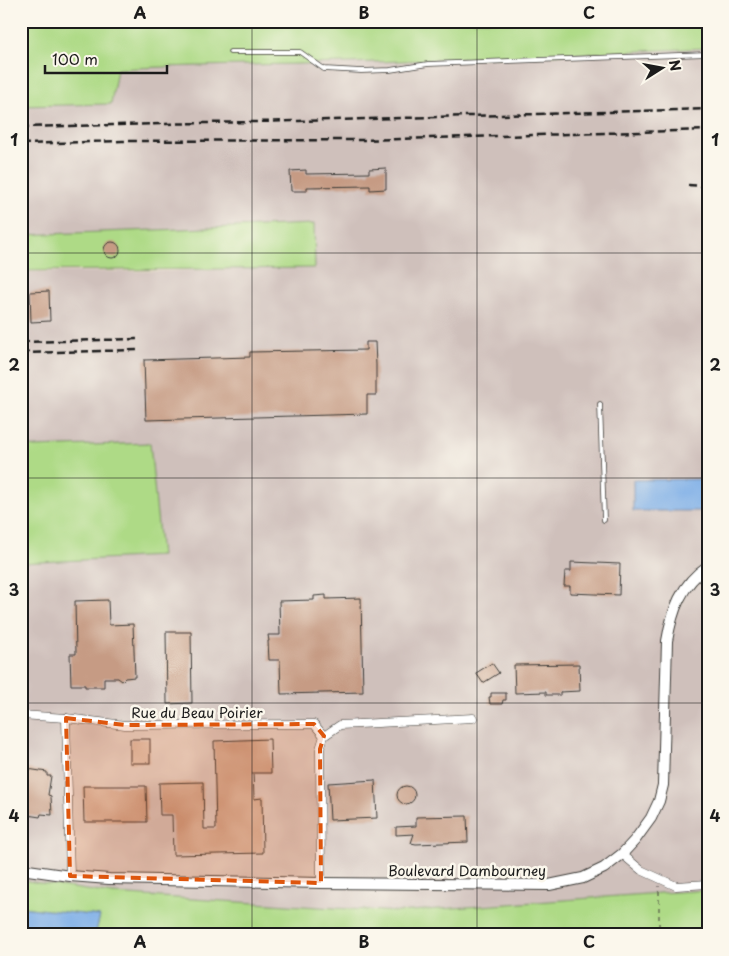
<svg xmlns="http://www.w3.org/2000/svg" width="729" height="956" font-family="'Playpen Sans',sans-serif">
	<rect width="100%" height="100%" fill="#fbf7ec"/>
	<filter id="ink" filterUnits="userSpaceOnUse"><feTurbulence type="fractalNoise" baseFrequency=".02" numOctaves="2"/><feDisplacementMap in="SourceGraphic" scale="10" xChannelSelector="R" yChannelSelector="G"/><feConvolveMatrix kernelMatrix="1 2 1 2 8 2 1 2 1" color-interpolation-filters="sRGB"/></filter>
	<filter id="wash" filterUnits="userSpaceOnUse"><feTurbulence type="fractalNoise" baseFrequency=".0096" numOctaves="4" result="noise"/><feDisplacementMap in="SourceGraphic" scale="20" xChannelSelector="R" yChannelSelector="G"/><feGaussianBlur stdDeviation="1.12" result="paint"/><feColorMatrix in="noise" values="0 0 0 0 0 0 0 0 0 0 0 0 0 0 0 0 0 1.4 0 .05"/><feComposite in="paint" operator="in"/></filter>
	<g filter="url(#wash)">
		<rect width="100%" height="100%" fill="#f6e9d3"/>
		<path fill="#cfc0bb" d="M 708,48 L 708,890 L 660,893 L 398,912 L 113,894 L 21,880 L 21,563 L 160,556 L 34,447 L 21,442 L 21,272 L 166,271 L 315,267 L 313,224 L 21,235 L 21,106 L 111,104 L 117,69 L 179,65 L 338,63 L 450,60 Z"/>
		<g fill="#aeda86" stroke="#657b51">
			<path d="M 21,21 L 708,21 L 708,48 C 588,53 468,59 348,63 C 271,65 194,65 117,69 L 111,104 L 21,106 Z"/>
			<path d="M 314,224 L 315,268 L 21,271 L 21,235 Z"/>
			<path d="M 21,442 L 34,447 L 150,443 L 161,556 L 21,563 Z"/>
			<path d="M 21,880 L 113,894 L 398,912 L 660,893 L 708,890 L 708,935 L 95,935 L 100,916 L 21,907 Z"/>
		</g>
		<g fill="#7bade7" stroke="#4c6482">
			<path d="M 708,479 L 708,511 L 633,511 L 633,480 Z"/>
			<path d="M 21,907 L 100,916 L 95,935 L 21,935 Z"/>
		</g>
		<g id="blocks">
			<g fill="#c69b84">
				<path d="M 386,168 L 386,189 L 370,190 L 370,186 L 307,187 L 307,191 L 291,191 L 290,171 L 306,170 L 306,174 L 369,173 L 369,169 Z"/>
				<circle cx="112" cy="250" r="8"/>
				<path d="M 49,291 L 50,321 L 31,322 L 30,292 Z"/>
				<path d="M 366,342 L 375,342 L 376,365 L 376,395 L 367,395 L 367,414 L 146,420 L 144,360 L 250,357 L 250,352 L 366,350 Z"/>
				<path d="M 571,562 L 620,564 L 619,595 L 570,593 L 570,586 L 564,586 L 565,571 L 571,571 Z"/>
				<path d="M 326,595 L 326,599 L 361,598 L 363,692 L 281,694 L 280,660 L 269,660 L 268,641 L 269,641 L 268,635 L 280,635 L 279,601 L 314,600 L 314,596 Z"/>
				<path d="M 108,600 L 109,625 L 133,624 L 135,677 L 125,678 L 122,681 L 118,678 L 104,678 L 104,687 L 85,687 L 85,685 L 71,685 L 70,654 L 76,654 L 75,601 Z"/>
				<path d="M 166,632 L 191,632 L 192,703 L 167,704 Z"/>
				<path d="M 492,663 L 499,673 L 483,683 L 476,673 Z"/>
				<path d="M 579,664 L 580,691 L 560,692 L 560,695 L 546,695 L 546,692 L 515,693 L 514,665 Z"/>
				<path d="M 491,693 L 506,693 L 506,700 L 503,700 L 502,704 L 490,704 L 489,697 L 491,697 Z"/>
				<rect x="130" y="739" width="20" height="24"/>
				<path d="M 270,739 L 271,773 L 253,773 L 254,799 L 262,798 L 263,853 L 173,855 L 172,815 L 160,815 L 159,783 L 203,782 L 204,829 L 216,829 L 214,741 Z"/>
				<path d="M 21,768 L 47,772 L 47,776 L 51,776 L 48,795 L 51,796 L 52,815 L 41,814 L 40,817 L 21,814 Z"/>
				<path d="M 375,780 L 377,818 L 330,820 L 328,783 Z"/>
				<path d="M 83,786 L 146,786 L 147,822 L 84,822 Z"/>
				<circle cx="406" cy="795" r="9"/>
				<path d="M 467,816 L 468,842 L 416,844 L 411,843 L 414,834 L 396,835 L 396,827 L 416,826 L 416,817 Z"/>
			</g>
		</g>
	</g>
	<g filter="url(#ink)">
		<use href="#blocks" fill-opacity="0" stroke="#3d3b37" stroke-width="1"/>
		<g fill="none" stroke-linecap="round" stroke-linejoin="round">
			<defs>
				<g id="lane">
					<path d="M 230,52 L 300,52 L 324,69 L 361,71 L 390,70 L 428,64 L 708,54"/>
					<path d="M 600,404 L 604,520"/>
				</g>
				<g id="street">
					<path d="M 21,715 L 66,718 L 125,725 L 314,724 L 324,736"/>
					<path d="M 66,718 L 70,876"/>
					<path d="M 622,854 L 641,870 L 676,886 L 708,884"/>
					<path d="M 321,883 L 320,749 L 324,736 L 340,725 L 473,718"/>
				</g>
				<path id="secondary" d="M 21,869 L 70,876 L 109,879 L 321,883 L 549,885 L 583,878 L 604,868 L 622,854 L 635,840 L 651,818 L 659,801 L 663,785 L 667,641 C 672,611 681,584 708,566"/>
			</defs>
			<use href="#lane" stroke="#3d3b37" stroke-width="5.5"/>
			<use href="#street" stroke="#3d3b37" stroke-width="9"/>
			<use href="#secondary" stroke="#3d3b37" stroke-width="12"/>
			<path stroke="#3d3b37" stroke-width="1" stroke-dasharray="4 4" stroke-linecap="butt" d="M 659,935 L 659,886"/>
			<use href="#lane" stroke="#fff" stroke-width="4"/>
			<use href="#street" stroke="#fff" stroke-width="8"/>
			<use href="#secondary" stroke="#fff" stroke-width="10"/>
			<g stroke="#1c1c1c" stroke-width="2.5" stroke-dasharray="8 4" stroke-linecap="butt">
				<path d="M 21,127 L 298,121 L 708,109"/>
				<path d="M 21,144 L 122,141 L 363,140 L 708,130"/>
				<path d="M 688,185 L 708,186"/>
				<path d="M 21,342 L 139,339"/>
				<path d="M 21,353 L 138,350"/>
			</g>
		</g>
	</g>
	<path fill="#de560d" fill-opacity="0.2" stroke="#de560d" stroke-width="4" stroke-dasharray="10 6" stroke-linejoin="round" d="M 66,718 L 125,725 L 314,724 L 324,736 L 320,749 L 321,883 L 70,876 Z"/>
	<path fill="none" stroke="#1c1c1c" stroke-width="1" stroke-opacity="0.55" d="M 252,21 L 252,935M 477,21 L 477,935M 21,253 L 708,253M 21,478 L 708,478M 21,703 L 708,703"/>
	<g text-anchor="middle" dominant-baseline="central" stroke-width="5" stroke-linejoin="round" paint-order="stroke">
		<g font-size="14" fill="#1c1c1c" stroke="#fbf7ec">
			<text x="197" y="712">Rue du Beau Poirier</text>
			<text x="467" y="870">Boulevard Dambourney</text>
		</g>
	</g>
	<rect width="729" height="956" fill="none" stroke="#fbf7ec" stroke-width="55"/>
	<g transform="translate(662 68) rotate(79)" stroke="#fbf7ec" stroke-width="4" paint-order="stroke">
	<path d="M0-4L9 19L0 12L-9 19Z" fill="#1c1c1c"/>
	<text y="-8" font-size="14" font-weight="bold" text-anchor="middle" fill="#1c1c1c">N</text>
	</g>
	<path d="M45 65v8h122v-8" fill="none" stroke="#1c1c1c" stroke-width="2.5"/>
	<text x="52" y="65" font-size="15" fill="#1c1c1c" stroke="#fbf7ec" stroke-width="4" paint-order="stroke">100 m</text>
	<rect x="28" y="28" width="674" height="900" fill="none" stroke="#1c1c1c" stroke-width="2"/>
	<g font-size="16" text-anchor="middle" font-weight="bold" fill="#1c1c1c">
		<text x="140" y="19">A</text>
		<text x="364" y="19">B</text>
		<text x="589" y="19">C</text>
		<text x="14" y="146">1</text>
		<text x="715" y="146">1</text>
		<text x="14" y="371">2</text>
		<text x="715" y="371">2</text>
		<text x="14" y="596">3</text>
		<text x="715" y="596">3</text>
		<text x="14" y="822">4</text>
		<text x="715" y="822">4</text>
		<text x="140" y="948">A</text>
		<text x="364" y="948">B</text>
		<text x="589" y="948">C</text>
	</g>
</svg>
